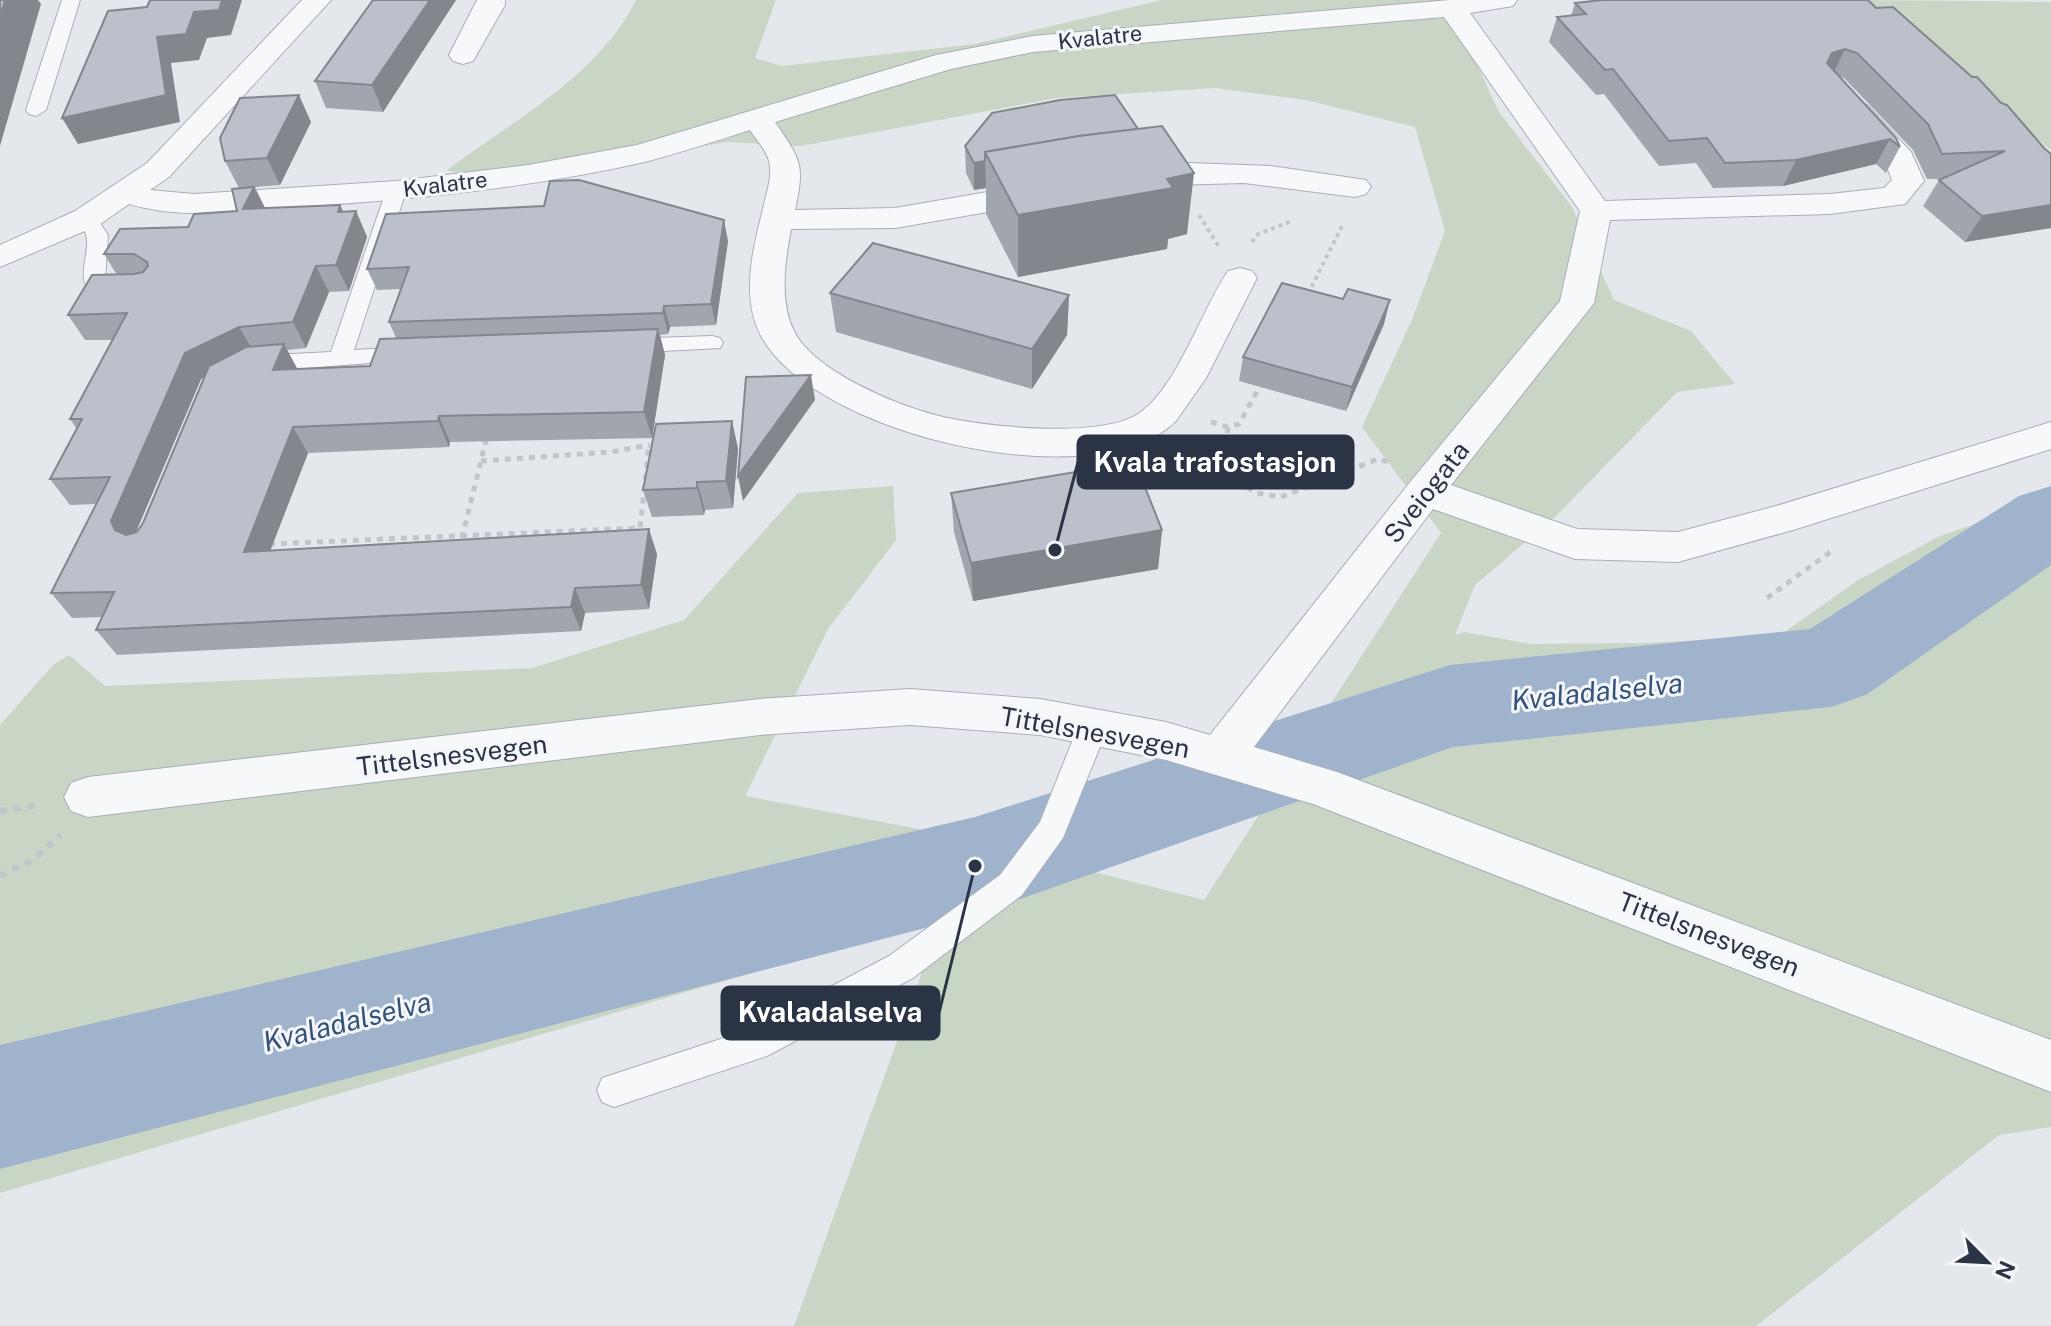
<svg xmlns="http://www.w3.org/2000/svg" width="2051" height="1326" font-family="'Public Sans',sans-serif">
	<rect width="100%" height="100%" fill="#e4e7ec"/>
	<g fill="#c9d6c5">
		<path d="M 636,0 L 776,0 L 755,58 L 782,66 L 975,44 L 1162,0 L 1447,0 L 1499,112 L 1572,207 L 1614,300 L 1691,331 L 1735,384 L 1677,392 L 1556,516 L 1475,585 L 1455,635 L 1464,632 L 1532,644 L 1646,643 L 1779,636 L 1858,580 L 1940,536 L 2051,498 L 2051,1127 L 1999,1135 L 1756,1326 L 794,1326 L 942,917 L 0,1193 L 0,725 L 54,664 L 69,655 L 105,686 L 532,668 L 684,620 L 798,493 L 893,486 L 896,540 L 828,629 L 745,796 L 945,834 L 1204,900 L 1441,533 L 1362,427 L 1412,320 L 1445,231 L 1415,127 L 1306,100 L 1215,88 L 1056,98 L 801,146 L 727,142 L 600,163 L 478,178 L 447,170 C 512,121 599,76 636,0 Z"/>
		<path d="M 1863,0 L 2051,2 L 2051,150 Z"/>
	</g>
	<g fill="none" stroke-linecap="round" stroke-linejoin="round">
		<path fill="#9fb4cc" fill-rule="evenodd" d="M 2051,486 L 2051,565 L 1866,695 L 1831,707 L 1453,747 L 975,915 L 0,1169 L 0,1045 L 975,817 L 1450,665 L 1810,629 L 2019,496 Z"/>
		<defs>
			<g id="lane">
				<path d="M 62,0 L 80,0 L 46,110 L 36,116 L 29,114 L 26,110 Z"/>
				<path d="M 396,185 L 406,191 L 354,350 L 412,347 L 420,349 L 424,354 L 420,359 L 254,372 L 246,369 L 242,364 L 246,359 L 254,356 L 331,352 L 386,191 Z"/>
				<path d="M 87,212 L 94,214 L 108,235 L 105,281 L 129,286 L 132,291 L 129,296 C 118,299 107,298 97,294 C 71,284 92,254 86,235 C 85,229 80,223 77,218 Z"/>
				<path d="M 712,336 L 720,338 L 723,343 L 720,348 L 625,353 L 617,351 L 614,346 L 617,341 L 625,339 Z"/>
				<path d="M 1093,715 L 1103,719 L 1108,727 L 1063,838 L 1022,895 L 913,978 L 767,1056 L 614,1107 L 602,1102 L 597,1090 L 602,1078 L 748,1030 L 889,956 L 1000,875 L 1040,822 L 1078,727 L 1083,719 Z"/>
			</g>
			<g id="street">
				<path d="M 302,0 L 331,0 L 169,177 L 150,190 L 194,194 L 396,181 L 528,165 L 637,145 L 936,55 L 1033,36 L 1450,0 L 1517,0 L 1513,6 L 1470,13 L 1605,201 L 1830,194 L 1884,188 L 1892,180 L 1885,162 L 1841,111 L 1845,105 L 1856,102 L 1867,105 L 1911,152 L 1924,181 L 1905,204 L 1830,214 L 1610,220 L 1594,303 L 1451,485 L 1577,529 L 1678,532 L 1776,506 L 2051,422 L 2051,449 L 1793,530 L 1678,562 L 1575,559 L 1433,509 L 1254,747 L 1337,772 L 2051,1040 L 2051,1092 L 1313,804 L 1166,760 L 1040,735 L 910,725 L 760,735 L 88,817 L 71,811 L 64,797 L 71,783 L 88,777 L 760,699 L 910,689 L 1040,699 L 1166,722 L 1210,735 L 1411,481 L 1560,301 L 1580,211 L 1444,17 L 1033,52 L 951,69 L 775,122 C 801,161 805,163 795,210 L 895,208 L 1045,182 L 1056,185 L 1061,192 L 1056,199 L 1045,202 L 895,228 L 791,229 C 785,261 779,301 794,331 C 813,371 898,406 939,416 C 984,427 1098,439 1138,414 C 1176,390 1202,309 1228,271 L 1240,268 L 1252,271 L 1257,278 L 1206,378 L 1176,421 C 1095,501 810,434 760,334 C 741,296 753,247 763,209 C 766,193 773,177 769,161 C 766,150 756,139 750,130 C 715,141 680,153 645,162 C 529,188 411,200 293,207 C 239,211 183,220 129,204 L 99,225 L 0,267 L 0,245 L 75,211 L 147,163 Z"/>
				<path d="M 477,0 L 505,0 L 505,5 L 473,61 L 463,64 L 453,61 L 449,55 Z"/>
				<path d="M 1189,163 L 1271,166 L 1366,180 L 1371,187 L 1366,194 L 1355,197 L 1244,183 L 1132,186 L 1121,184 L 1116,177 L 1121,170 Z"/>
			</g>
		</defs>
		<use href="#lane" stroke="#a9aeb7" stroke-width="2"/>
		<use href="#street" stroke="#a9aeb7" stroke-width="2"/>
		<g stroke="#c2c5cb" stroke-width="4" stroke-dasharray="4 4" stroke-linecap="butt">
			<path d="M 1199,215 L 1219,247"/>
			<path d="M 1252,242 L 1258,234 L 1292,221"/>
			<path d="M 1308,294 L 1343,224"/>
		</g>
		<g stroke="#c2c5cb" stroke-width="5" stroke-dasharray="6 6" stroke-linecap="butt">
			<path d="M 1211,422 L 1228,427 L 1239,424 L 1263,381"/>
			<path d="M 1228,427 L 1223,467 L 1255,493 L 1281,497 L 1378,459 L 1389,462"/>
			<path d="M 481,461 L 611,452 L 650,445"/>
			<path d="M 462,538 L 487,436"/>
			<path d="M 269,544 L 640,528 L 649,445"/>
			<path d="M 1767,598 L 1833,550"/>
		</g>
		<g stroke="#c2c5cb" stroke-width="6" stroke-dasharray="7 7" stroke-linecap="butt">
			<path d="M 0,811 L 40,805"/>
			<path d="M 0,876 L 33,860 L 61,835"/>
		</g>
		<use href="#lane" fill="#f7f8fa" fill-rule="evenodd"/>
		<use href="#street" fill="#f7f8fa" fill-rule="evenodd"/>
	</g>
	<g fill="#a1a5ae" fill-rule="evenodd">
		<path d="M 373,0 L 456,0 L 383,112 L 326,108 L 315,81 Z"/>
		<path d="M 1575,3 L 1876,8 L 2051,154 L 2051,228 L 1965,242 L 1923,206 L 1939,180 L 1941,179 L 1927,179 L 1913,150 L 1844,78 L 1839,76 L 1900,147 L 1886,173 L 1876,164 L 1783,186 L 1713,188 L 1696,163 L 1659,166 L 1604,94 L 1596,95 L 1549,42 L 1557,17 L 1571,16 Z"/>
		<path d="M 311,122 L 280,185 L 255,187 L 265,208 L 340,205 L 343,212 L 356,211 L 367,237 L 349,291 L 329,292 L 306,348 L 287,350 L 297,369 L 370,366 L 396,338 L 389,322 L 401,289 L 377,290 L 367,269 L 728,241 L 716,325 L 670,327 L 668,334 L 660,335 L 665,355 L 652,438 L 450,442 L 449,447 L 308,453 L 270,551 L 657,554 L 649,609 L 585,613 L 581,631 L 117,655 L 96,630 L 103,617 L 72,618 L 51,593 L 97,504 L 70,505 L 50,479 L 77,429 L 70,419 L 113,340 L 85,340 L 68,315 L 117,275 L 104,254 L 237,211 L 239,188 L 225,161 ZM 204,377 L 143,523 L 136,532 L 201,379 Z"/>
		<path d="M 965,146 L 1187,234 L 1168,239 L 1167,249 L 1018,277 L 986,214 L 986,188 L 974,190 L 966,173 Z"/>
		<path d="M 830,293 L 1069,295 L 1067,335 L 1032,389 L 836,332 Z"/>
		<path d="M 1343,299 L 1384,324 L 1346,411 L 1239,381 L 1243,357 Z"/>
		<path d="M 732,421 L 738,449 L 733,508 L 705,510 L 704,515 L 652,517 L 643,490 Z"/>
		<path d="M 951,493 L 1162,530 L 1158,569 L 973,601 L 954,532 Z"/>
	</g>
	<g fill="#83868d">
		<path d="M 5,0 L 38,0 L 41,4 L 0,146 L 0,17 Z"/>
		<path d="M 222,0 L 242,0 L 231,35 L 207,38 L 199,60 L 171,63 L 180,122 L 78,144 L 62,118 L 157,37 L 194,12 Z"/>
		<path d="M 430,0 L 456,0 L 383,112 L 372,85 Z"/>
		<path d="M 1845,49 L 1833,74 L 1820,78 L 1832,53 Z"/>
		<path d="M 299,95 L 311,122 L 280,185 L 267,158 Z"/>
		<path d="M 1890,139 L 1876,164 L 1783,186 L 1796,160 Z"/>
		<path d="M 985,161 L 986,188 L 974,190 L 974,163 Z"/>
		<path d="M 1194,173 L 1187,234 L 1168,239 L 1167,249 L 1018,277 L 1018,215 Z"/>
		<path d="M 254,187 L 267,212 L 243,209 Z"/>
		<path d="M 340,205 L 350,227 L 356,211 L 367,237 L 349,291 L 336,265 L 338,212 Z"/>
		<path d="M 2051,205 L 2051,228 L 1965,242 L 1982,216 Z"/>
		<path d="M 724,220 L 728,241 L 716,325 L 711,304 Z"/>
		<path d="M 316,266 L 329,292 L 306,348 L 293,322 Z"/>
		<path d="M 1069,295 L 1067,335 L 1032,389 L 1032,349 Z"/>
		<path d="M 1390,300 L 1384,324 L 1346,411 L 1352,387 Z"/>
		<path d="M 664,306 L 670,327 L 668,334 L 663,313 Z"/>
		<path d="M 239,327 L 254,352 L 201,379 L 130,546 L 115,530 L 111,521 L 185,353 Z"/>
		<path d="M 658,329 L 665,355 L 652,438 L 644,412 Z"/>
		<path d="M 284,344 L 298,370 L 273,370 Z"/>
		<path d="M 811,375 L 815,400 L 743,501 L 738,476 Z"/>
		<path d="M 439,416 L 450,442 L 449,447 L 438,421 Z"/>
		<path d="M 732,421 L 738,449 L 733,508 L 726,481 Z"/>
		<path d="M 293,427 L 308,453 L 260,577 L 244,552 Z"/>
		<path d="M 697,482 L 705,510 L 704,515 L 697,488 Z"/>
		<path d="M 649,529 L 657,554 L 649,609 L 641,585 Z"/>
		<path d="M 1162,530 L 1158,569 L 973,601 L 971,563 Z"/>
		<path d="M 575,588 L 585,613 L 581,631 L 571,607 Z"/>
	</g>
	<g fill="#bbc0ca" stroke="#83868d" stroke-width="2">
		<path d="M 0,0 L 5,0 L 0,17 Z"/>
		<path d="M 150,0 L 222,0 L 219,10 L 194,12 L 186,34 L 157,37 L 166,95 L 62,118 L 108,11 L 147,7 Z"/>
		<path d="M 373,0 L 430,0 L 372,85 L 315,81 Z"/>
		<path d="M 1602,0 L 1868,0 L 1876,8 L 1893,7 L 1972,77 L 1977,77 L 2001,103 L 2007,105 L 2044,148 L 2051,154 L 2051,205 L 1982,216 L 1939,180 L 2005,151 L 1942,154 L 1928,124 L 1857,53 L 1845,49 L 1832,53 L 1827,63 L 1896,138 L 1900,147 L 1890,139 L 1796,160 L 1725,163 L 1707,138 L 1669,141 L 1613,69 L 1605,70 L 1557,17 L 1586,14 L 1575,3 Z"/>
		<path d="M 299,95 L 267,158 L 225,161 L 220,138 L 240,98 Z"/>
		<path d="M 1115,95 L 1138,129 L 1079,136 L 985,152 L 985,161 L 974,163 L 965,146 L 992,113 L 1060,100 Z"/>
		<path d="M 1162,126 L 1194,173 L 1167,179 L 1173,188 L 1018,215 L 985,152 L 1079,136 Z"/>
		<path d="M 579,180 L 724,220 L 711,304 L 664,306 L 663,313 L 389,322 L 409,267 L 367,269 L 386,214 L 544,206 L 550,181 Z"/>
		<path d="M 254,187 L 243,209 L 340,205 L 338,212 L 356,211 L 336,265 L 316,266 L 293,322 L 239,327 L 185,353 L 111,521 L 115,530 L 126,535 L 137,532 L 143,523 L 209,366 L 246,347 L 284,344 L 273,370 L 370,366 L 380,339 L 658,329 L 644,412 L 439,416 L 438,421 L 293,427 L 244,552 L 649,529 L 641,585 L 575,588 L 571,607 L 96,630 L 114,592 L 51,593 L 110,477 L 50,479 L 82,419 L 70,419 L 127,313 L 68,315 L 92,275 L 134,274 L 143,272 L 148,266 L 147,262 L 134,254 L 104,254 L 120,229 L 188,227 L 194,214 L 237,211 L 232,189 Z"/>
		<path d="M 873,243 L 1069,295 L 1032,349 L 830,293 Z"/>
		<path d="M 1282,283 L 1343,299 L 1348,289 L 1390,300 L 1352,387 L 1243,357 Z"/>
		<path d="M 811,375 L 738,476 L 746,377 Z"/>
		<path d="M 732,421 L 726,481 L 697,482 L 697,488 L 643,490 L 656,424 Z"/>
		<path d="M 1135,462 L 1162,530 L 971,563 L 951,493 Z"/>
	</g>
	<g text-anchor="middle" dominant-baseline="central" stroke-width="6" stroke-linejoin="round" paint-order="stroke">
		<g font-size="22" fill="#2b3445" stroke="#f4f6f9">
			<text transform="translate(1100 37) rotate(-6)">Kvalatre</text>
			<text transform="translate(445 184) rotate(-7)">Kvalatre</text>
		</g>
		<g font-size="26" fill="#2b3445" stroke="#f4f6f9">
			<text transform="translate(1426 492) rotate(-52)">Sveiogata</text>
			<text transform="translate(1095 732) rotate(10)">Tittelsnesvegen</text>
			<text transform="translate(452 755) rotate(-7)">Tittelsnesvegen</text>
			<text transform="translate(1709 934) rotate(21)">Tittelsnesvegen</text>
		</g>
		<g font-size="28" font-style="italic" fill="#34527a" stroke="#f4f6f9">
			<text transform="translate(1597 691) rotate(-6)">Kvaladalselva</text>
			<text transform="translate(347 1021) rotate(-14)">Kvaladalselva</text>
		</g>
	</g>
	<path fill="none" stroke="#2b3445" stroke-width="3" d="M1055 550L1078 462M975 866L939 1013"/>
	<g fill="#2b3445" stroke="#f4f6f9" stroke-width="3">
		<circle cx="1055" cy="550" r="8"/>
		<circle cx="975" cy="866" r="8"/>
	</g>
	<g fill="#2b3445" stroke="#2b3445" stroke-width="3">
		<rect x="1078" y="436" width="275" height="52" rx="8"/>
		<rect x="722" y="987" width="217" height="52" rx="8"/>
	</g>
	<g font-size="28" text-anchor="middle" font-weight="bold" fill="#fff">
		<text x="1215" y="472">Kvala trafostasjon</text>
		<text x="830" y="1022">Kvaladalselva</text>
	</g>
	<g transform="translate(1987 1262) rotate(114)" stroke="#f4f6f9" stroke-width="6" paint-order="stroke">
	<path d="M0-6L14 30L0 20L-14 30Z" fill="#2b3445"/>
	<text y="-12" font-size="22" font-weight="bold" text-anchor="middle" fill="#2b3445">N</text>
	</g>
</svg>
